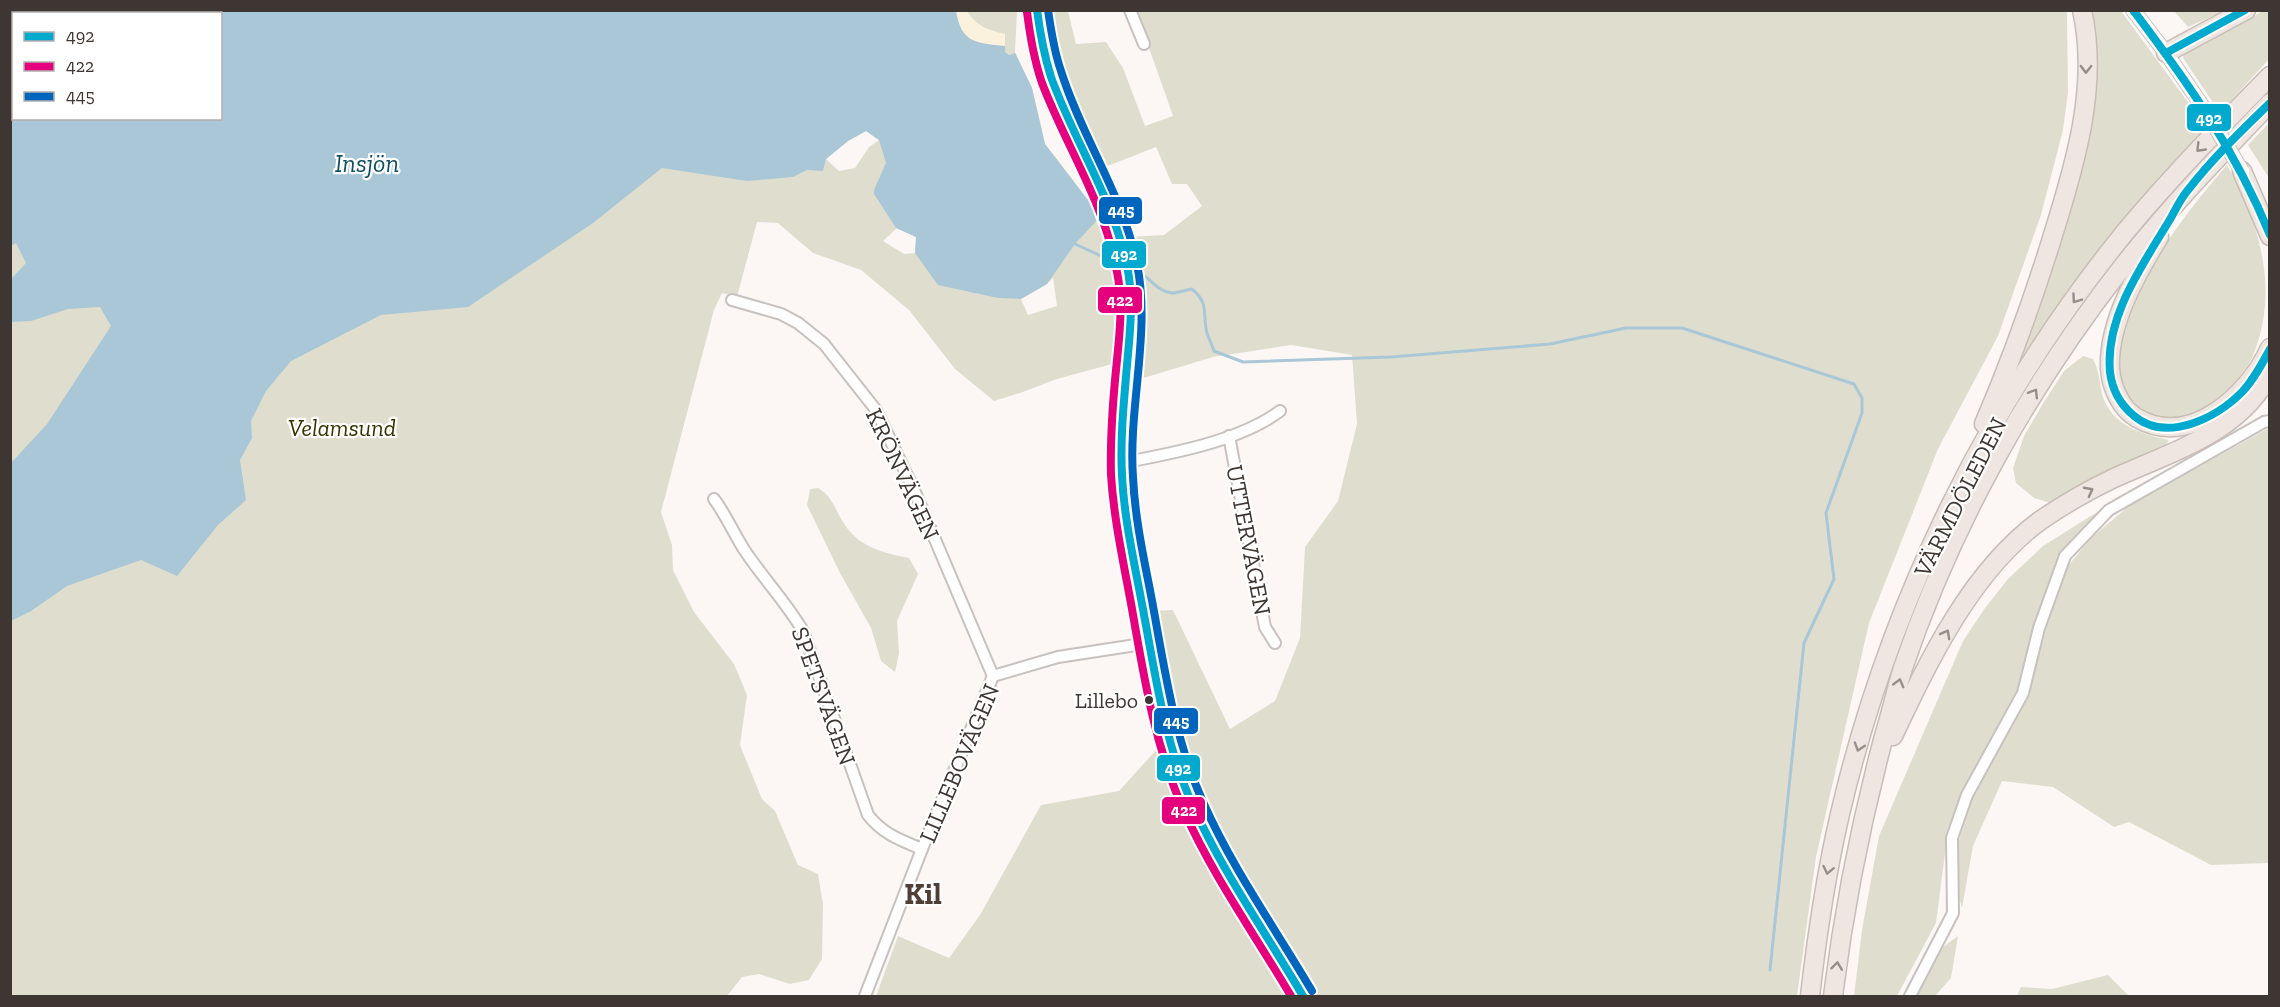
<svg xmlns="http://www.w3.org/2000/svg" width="2280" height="1007" font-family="'Zilla Slab',serif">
	<rect width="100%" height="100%" fill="#fcf7f5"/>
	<g fill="#dfdece" fill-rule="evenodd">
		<path d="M 10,11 L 1017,11 L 1015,52 L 1032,88 L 1045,144 L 1088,200 L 1112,252 L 1119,295 L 1120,335 L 1116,363 L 1057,379 L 1020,393 L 994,401 L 955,369 L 909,310 L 861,270 L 813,253 L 778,223 L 757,222 L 737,297 L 722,293 L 714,310 L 661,512 L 672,545 L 673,570 L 694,612 L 734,664 L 747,695 L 740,745 L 762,799 L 775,811 L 798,865 L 818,874 L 823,904 L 822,959 L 809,980 L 790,984 L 759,974 L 742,977 L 727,996 L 11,996 ZM 14,14 L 220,14 L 220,118 L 14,118 ZM 866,131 L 879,140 L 869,147 L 855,168 L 839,171 L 826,159 L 848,141 ZM 897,228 L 916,237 L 915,253 L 904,254 L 883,241 ZM 1053,278 L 1057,306 L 1028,315 L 1021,299 L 1047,284 Z"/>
		<path d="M 1046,11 L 1068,11 L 1076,44 L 1106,42 L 1123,68 L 1145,126 L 1173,116 L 1136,11 L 2067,11 L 2068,92 L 2063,130 L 2041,215 L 1998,336 L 1938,449 L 1869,623 L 1816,857 L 1797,996 L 1309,996 L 1272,928 L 1220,842 L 1199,798 L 1182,757 L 1169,691 L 1169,679 L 1152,611 L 1173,610 L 1230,729 L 1275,701 L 1300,638 L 1305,547 L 1338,501 L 1357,424 L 1352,355 L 1291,345 L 1213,357 L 1137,380 L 1139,297 L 1127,237 L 1164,235 L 1202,206 L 1187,184 L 1172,184 L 1156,147 L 1100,169 C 1079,117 1058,66 1046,11 Z"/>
		<path d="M 2091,11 L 2121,11 L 2207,128 C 2135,202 2073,284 2016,369 L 2043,296 L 2061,238 L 2095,66 L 2095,31 Z"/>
		<path d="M 2174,11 L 2224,11 L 2188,27 Z"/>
		<path d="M 2263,11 L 2269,11 L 2269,59 L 2220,113 L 2183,58 L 2184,53 Z"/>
		<path d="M 2269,123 L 2269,178 L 2248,145 Z"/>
		<path d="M 2227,165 C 2261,225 2280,293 2252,358 C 2243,374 2232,388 2218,400 C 2201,414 2177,424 2155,417 C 2138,412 2126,399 2121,383 C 2102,317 2186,212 2227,165 Z"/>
		<path d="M 2083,356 L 2093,359 C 2101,374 2099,387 2104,400 C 2116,427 2142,434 2169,440 L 2164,448 L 2051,503 L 2034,498 L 2016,483 L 2013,468 L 2024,436 L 2042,405 L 2064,371 Z"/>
		<path d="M 2269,428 L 2269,863 L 2211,865 L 2129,822 L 2114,827 L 2053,787 L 2002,781 L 1973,846 L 1962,908 L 1958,894 L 1959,840 L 1976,787 L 2026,697 L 2063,572 L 2091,538 L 2130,505 Z"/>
		<path d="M 818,488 C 832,496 835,509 843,522 C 858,547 883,553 909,558 L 918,574 L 897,621 L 899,653 L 895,672 L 881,661 L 871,628 L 840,573 L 807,505 L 810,489 Z"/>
		<path d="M 2097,512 L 2085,529 L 2060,556 L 2046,591 L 2017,691 L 1963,792 L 1947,838 L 1936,923 L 1897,996 L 1854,996 L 1862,930 L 1879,836 L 1963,641 L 1985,608 L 2008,579 L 2043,546 Z"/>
		<path d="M 1157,749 L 1196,841 L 1286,996 L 876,996 L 898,936 L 949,958 L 980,915 L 1041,805 L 1119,791 Z"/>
		<path d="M 1958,936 L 1951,978 L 1935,996 L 1917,996 L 1943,947 Z"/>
		<path d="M 2108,975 L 2129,996 L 2017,996 L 2021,987 L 2052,989 Z"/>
	</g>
	<path fill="#faf2dd" d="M 956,11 L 967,11 C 976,26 988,30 1005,34 L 1005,46 C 976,44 961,43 956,11 Z"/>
	<path fill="#a9c7d6" d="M 159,10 L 956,11 C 961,43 976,43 1005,46 L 1005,52 L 1009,55 L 1015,53 L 1032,88 L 1045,144 L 1088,200 L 1098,219 L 1075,244 L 1047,284 L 1021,299 L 998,298 L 938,285 L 915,253 L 916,237 L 896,228 L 874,194 L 874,190 L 886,163 L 879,140 L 866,131 L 848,141 L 826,159 L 823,171 L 807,170 L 793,177 L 747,181 L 662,168 L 593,223 L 468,307 L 381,315 L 291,361 L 266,391 L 251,421 L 252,438 L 240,460 L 246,500 L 218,525 L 177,576 L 141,560 L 67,586 L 31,611 L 11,621 L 11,463 L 47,424 L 111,326 L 100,307 L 68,309 L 31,321 L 11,322 L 11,279 L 26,263 L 16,243 L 11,246 L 11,86 L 13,86 L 14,118 L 220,118 L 220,14 L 155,13 Z"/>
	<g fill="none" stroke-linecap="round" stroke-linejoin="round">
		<g stroke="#a9c7d6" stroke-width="3">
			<path d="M 1075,244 L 1112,261"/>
			<path d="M 1136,270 C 1149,276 1157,292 1172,293 C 1178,293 1185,290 1192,289 C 1210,304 1202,314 1207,333 C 1209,339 1212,345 1214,351 L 1243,362 L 1391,357 L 1550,344 L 1626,328 L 1682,328 L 1854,384 L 1862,398 L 1862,413 L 1826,513 L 1834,579 L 1804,643 L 1770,970"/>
		</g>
		<defs>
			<g id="street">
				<path d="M 1130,10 L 1144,44"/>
				<path d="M 732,300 L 781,314 L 798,323 L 824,344 L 876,410 L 914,490 L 993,676"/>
				<path d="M 1229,436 L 1265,627 L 1275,643"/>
				<path d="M 1121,463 C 1170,454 1240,441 1280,411"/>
				<path d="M 714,499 C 726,515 734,534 745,551 C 763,578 786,602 803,631 L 868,815 C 883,834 900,840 922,849"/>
				<path d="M 865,996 L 922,849 L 993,676 L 1058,657 L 1149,643"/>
				<path d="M 1910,996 L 1953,913 L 1952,838 L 1967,795 L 2023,693 L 2039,628 L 2065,556 L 2109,510 L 2264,422 L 2270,421"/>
			</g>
			<g id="secondary">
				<path d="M 1037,10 C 1043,103 1111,177 1127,266 C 1134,299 1130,332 1127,365 C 1124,407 1119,448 1123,490 C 1126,529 1135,566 1142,604 C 1154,671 1164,743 1193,806 C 1223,873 1267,933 1303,996"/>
				<path d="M 2133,10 L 2166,53 L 2205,110"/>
			</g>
			<g id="highway">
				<path d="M 2166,53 L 2246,10"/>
				<path d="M 2242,171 L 2270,236"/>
				<path d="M 2159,237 C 2137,273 2108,323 2110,368 C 2111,386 2120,408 2137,418 C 2190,449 2249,395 2270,348"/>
				<path d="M 1984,424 C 2011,361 2033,300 2053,235 C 2075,165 2099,85 2082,10"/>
				<path d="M 1893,736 C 1929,660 1971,571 2041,520 C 2063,505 2087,491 2112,479 C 2168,453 2242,433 2270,372"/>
				<path d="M 1810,996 C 1817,935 1826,874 1840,814 C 1889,603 1989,399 2126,231 C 2171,177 2221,126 2270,76"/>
				<path d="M 1833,996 C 1844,908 1861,822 1884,736 C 1891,714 1896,690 1903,668 C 1952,523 2029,386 2123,266 C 2168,209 2219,156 2270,103"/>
			</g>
		</defs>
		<use href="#street" stroke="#c7c1bf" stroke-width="14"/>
		<use href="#secondary" stroke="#c7c1bf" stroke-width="16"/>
		<use href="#highway" stroke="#c8bcb6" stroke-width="21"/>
		<use href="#street" stroke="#fffefe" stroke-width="10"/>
		<use href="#secondary" stroke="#fffefe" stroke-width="14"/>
		<use href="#highway" stroke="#efe6e1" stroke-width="18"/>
		<defs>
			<path id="secondary-bridge" d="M 2205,110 L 2242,171"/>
		</defs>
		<use href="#secondary-bridge" stroke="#c7c1bf" stroke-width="16" stroke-linecap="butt"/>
		<use href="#secondary-bridge" stroke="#fffefe" stroke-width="14"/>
		<defs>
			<g id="bus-1">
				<path d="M 1037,10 C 1040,33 1044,55 1051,77 C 1074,141 1113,198 1127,266 C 1134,299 1130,332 1127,365 C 1124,401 1120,438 1122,475 C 1124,518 1134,561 1142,604 C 1155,672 1164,742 1193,806 C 1223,873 1266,933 1303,996"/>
				<path d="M 2133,10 C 2189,84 2235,149 2270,235"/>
				<path d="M 2166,53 L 2245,10"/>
				<path d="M 2270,103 C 2241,131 2212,159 2188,190 C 2180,199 2175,211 2169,221 C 2142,266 2105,317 2110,372 C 2112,389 2120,404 2133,415 C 2166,444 2217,418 2243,391 C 2254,379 2262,364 2270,349"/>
			</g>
			<path id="bus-2" d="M 1027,12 C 1030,36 1034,60 1042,83 C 1066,146 1105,204 1117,272 C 1123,301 1120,331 1117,360 C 1113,398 1110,437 1111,475 C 1114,521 1124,565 1132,609 C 1144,678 1155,747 1184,811 C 1213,876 1255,935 1291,996"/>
			<path id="bus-3" d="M 1048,10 C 1051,31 1054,51 1061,71 C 1082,138 1123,195 1137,264 C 1151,332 1128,408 1133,477 C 1135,521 1145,563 1153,606 C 1165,672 1175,740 1203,802 C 1232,868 1275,928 1312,991"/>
		</defs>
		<use href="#bus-1" stroke="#fff" stroke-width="12"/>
		<use href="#bus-2" stroke="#fff" stroke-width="12"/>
		<use href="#bus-3" stroke="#fff" stroke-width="12"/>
		<use href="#bus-1" stroke="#00a9ce" stroke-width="8"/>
		<use href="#bus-2" stroke="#e5007d" stroke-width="8"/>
		<use href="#bus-3" stroke="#0065bd" stroke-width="8"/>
	</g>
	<defs><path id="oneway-chevron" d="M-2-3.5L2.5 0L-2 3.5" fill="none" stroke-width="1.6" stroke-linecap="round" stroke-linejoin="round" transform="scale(1.5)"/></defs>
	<g stroke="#968e8a">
		<use href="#oneway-chevron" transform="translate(2086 69) rotate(91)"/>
		<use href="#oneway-chevron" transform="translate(2200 148) rotate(134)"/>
		<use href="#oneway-chevron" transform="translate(2076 299) rotate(125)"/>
		<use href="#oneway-chevron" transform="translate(2034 393) rotate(-58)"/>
		<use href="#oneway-chevron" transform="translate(2089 491) rotate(-28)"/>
		<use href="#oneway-chevron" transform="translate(1946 634) rotate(-61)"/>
		<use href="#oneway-chevron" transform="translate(1899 683) rotate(-75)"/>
		<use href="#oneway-chevron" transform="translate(1859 747) rotate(107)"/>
		<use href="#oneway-chevron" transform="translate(1828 870) rotate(102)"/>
		<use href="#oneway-chevron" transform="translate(1837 966) rotate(-83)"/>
	</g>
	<circle fill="#3e3632" stroke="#fff" stroke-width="2" cx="1149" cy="700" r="5"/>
	<g text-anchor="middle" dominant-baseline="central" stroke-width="4.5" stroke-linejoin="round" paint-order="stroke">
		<g font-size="22" fill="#3e3632" stroke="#fff" text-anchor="end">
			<text x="1138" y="700">Lillebo</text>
		</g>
		<g font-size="24" font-style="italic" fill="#353601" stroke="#fff">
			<text x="342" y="427">Velamsund</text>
		</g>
		<g font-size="24" fill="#3e3632" stroke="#fff">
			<text transform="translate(903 474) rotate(65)">KRÖNVÄGEN</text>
			<text transform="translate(1960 497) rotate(-63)">VÄRMDÖLEDEN</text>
			<text transform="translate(1249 540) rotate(79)">UTTERVÄGEN</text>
			<text transform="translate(824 696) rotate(70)">SPETSVÄGEN</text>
			<text transform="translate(959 763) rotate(-67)">LILLEBOVÄGEN</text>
		</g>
		<g font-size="26" font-style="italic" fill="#124f65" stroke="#fff">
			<text x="367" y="163">Insjön</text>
		</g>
		<g font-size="30" font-weight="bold" fill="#503f37" stroke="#fff">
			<text x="923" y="894">Kil</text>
		</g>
	</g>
	<g stroke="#fff" stroke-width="2">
		<rect x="2186" y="103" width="46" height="29" rx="6" fill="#00a9ce"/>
		<rect x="1098" y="196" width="45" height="29" rx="6" fill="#0065bd"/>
		<rect x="1101" y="240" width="46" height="29" rx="6" fill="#00a9ce"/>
		<rect x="1097" y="286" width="46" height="28" rx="6" fill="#e5007d"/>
		<rect x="1153" y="707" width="46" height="28" rx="6" fill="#0065bd"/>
		<rect x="1156" y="754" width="45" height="28" rx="6" fill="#00a9ce"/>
		<rect x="1161" y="796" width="45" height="29" rx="6" fill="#e5007d"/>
	</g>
	<g font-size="16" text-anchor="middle" font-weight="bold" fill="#fff">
		<text x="2209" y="124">492</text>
		<text x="1121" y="216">445</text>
		<text x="1124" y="260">492</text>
		<text x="1120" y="306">422</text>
		<text x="1176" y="727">445</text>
		<text x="1178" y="774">492</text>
		<text x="1184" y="816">422</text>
	</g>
	<rect width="2280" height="1007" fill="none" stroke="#3e3632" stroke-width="24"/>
	<rect x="12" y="12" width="210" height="108" fill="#ffffff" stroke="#b2afad" stroke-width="1.5"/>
	<rect x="24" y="32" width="30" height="9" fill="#00a9ce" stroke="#b2afad" stroke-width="1.5"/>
	<text x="66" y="42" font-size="18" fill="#3e3632">492</text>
	<rect x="24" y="62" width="30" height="9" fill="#e5007d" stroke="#b2afad" stroke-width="1.5"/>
	<text x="66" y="72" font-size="18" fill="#3e3632">422</text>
	<rect x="24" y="92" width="30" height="9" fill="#0065bd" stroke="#b2afad" stroke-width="1.5"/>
	<text x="66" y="102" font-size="18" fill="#3e3632">445</text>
</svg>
